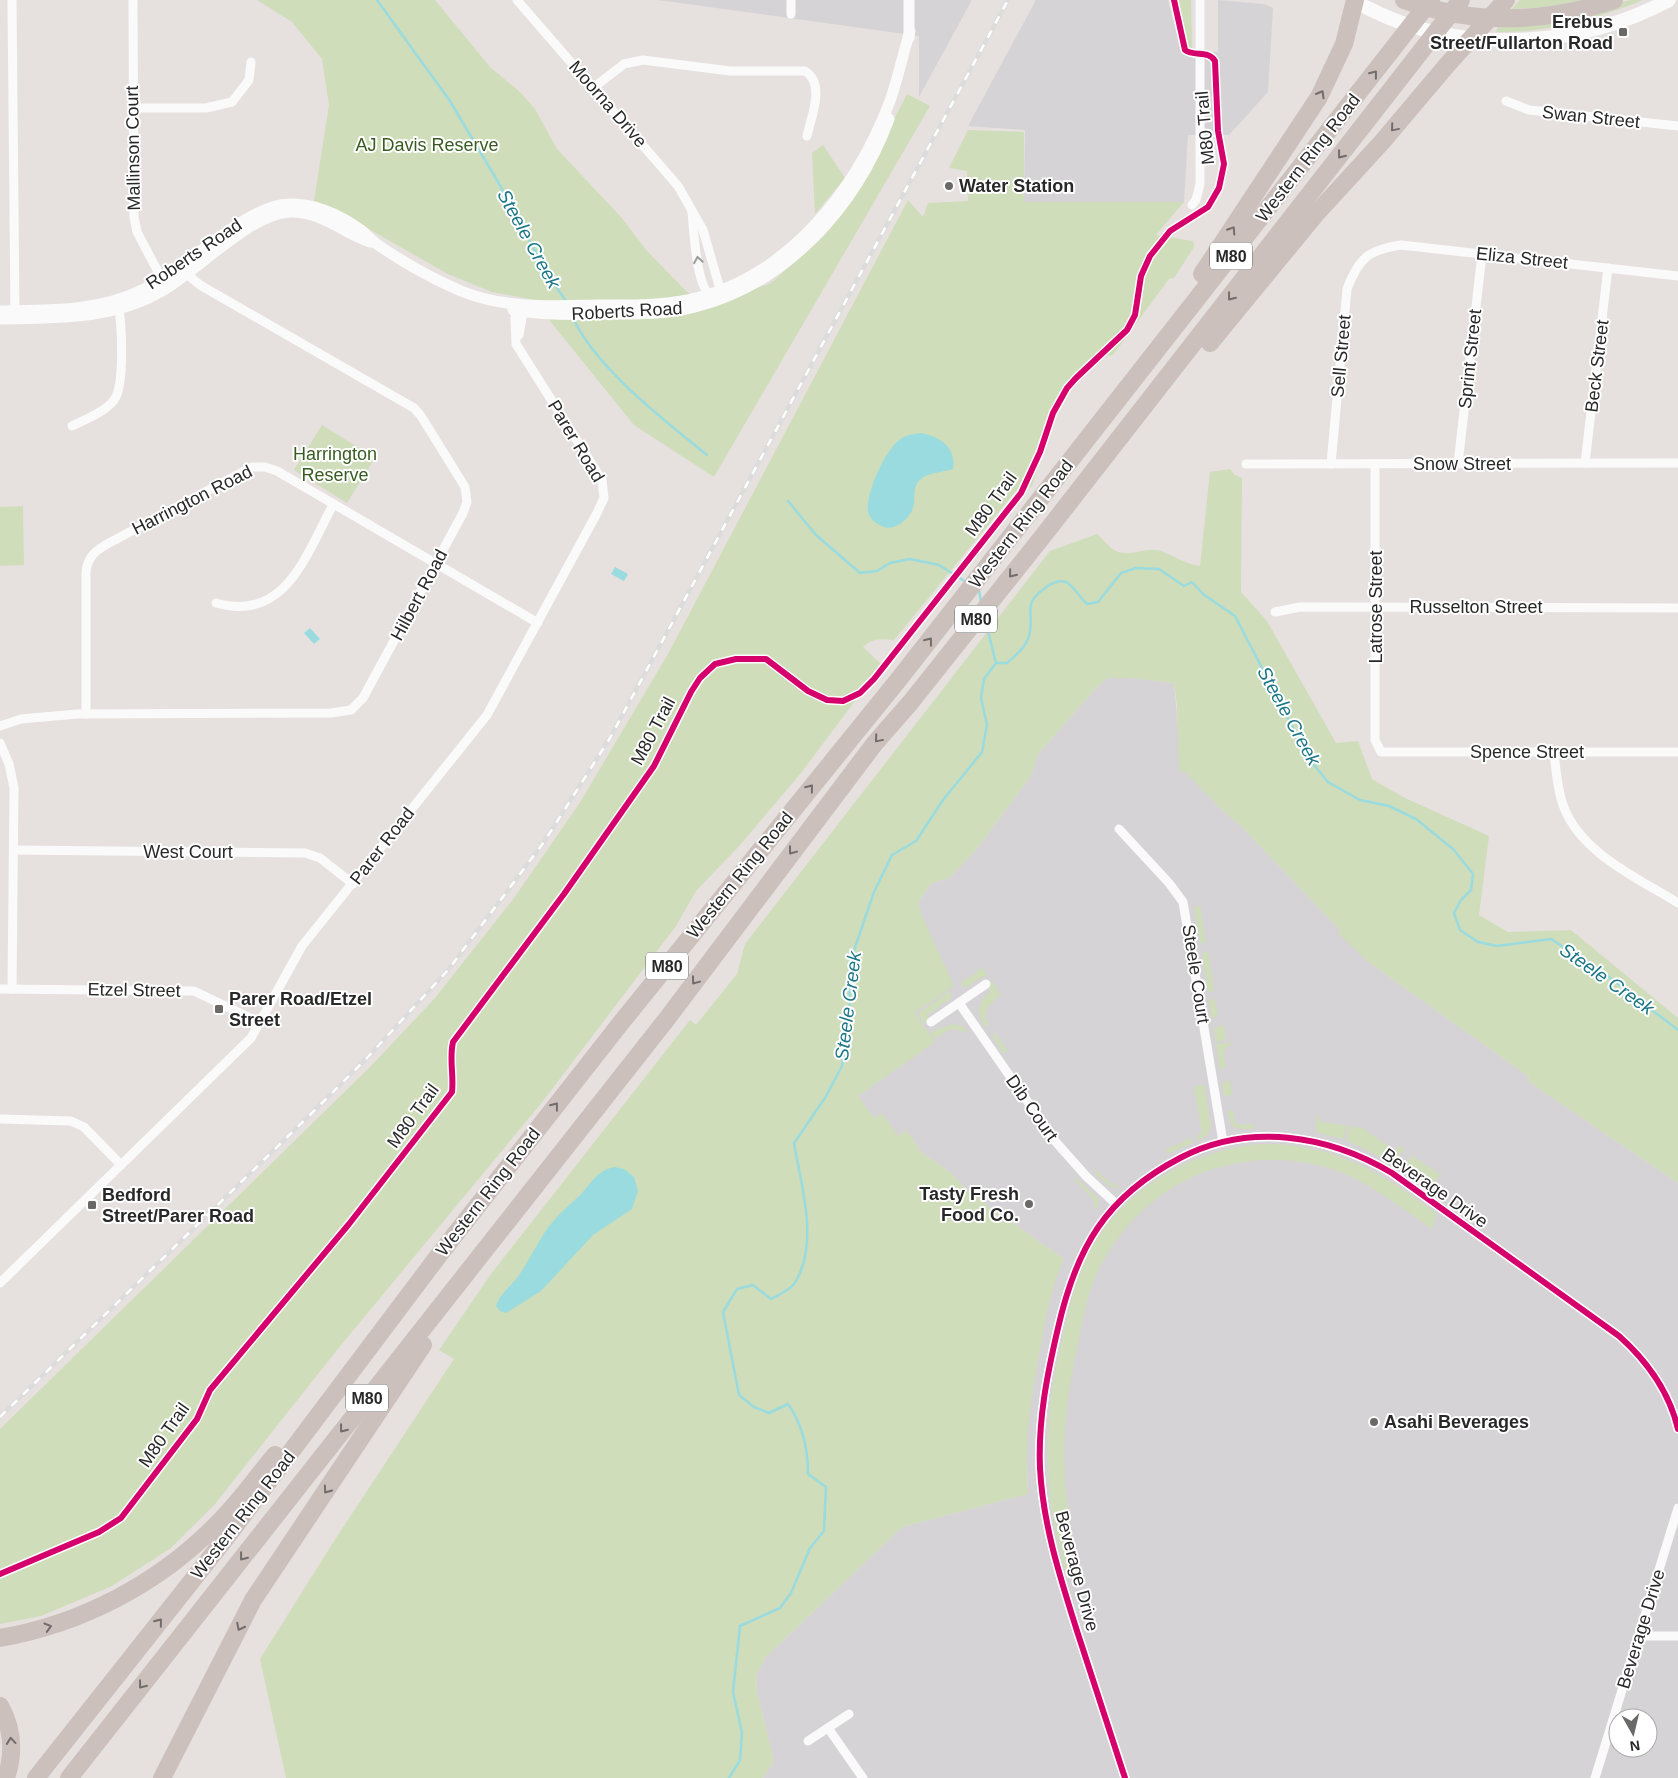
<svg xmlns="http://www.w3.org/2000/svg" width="1678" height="1778" font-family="Arial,sans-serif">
	<rect width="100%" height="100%" fill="#e6e1de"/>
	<g fill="#d5d3d5" fill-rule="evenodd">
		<path d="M 658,0 L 972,0 L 919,97 L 919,36 Z"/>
		<path d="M 1036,0 L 1168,0 L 1181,51 L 1218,52 L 1218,0 L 1264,4 L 1273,8 L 1268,92 L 1229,135 L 1188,135 L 1184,202 L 1024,202 L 1025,130 L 968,126 Z"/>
		<path d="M 1107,678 L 1132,678 L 1174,683 L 1182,772 L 1184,770 L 1220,808 L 1241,826 L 1340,930 L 1339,932 L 1367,961 L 1528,1076 L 1529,1082 L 1678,1183 L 1678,1778 L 763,1778 L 774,1761 L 757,1692 L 756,1675 L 765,1658 L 902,1527 L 1028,1494 L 1026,1446 L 1030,1403 L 1051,1288 L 1064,1259 L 970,1193 L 950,1172 L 922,1153 L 906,1130 L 898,1136 L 874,1119 L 858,1096 L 934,1042 L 914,1013 L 922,916 L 918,903 L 931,883 L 949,878 L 975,851 L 1031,776 L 1038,754 L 1097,687 ZM 1618,1718 L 1648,1718 L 1648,1748 L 1618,1748 Z"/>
	</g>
	<g fill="#cfddba">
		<path d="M 257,0 L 435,0 L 490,67 L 521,93 L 535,109 L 557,149 L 621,217 L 647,251 L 703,308 L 771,283 L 825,235 L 870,166 L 907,94 L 930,106 L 714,477 L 634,425 L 550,321 L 553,316 L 535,300 L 492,292 L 448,274 L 332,208 L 314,201 L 329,105 L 322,59 L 292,22 Z"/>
		<path d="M 1176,0 L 1191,0 L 1192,50 L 1190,51 L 1187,50 L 1182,35 Z"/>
		<path d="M 1520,0 L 1581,0 L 1552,7 L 1512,9 Z"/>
		<path d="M 1630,0 L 1643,0 C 1595,19 1547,33 1496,32 L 1498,26 L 1562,21 Z"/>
		<path d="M 968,130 L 1024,132 L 1024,202 L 1184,202 L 1156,235 L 1193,241 L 1194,247 L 1174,278 L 1169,279 L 1113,355 C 1105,355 1101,360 1094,365 C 1057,396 1047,442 1032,486 L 1015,492 L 894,640 C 881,639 873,638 863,647 L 882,665 L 801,773 L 740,845 L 696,891 L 676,926 L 543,1101 L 337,1350 L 215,1504 L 171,1548 L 112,1586 L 41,1616 L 0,1624 L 0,1429 L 372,1065 L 435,998 L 514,898 L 579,804 L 668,654 L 908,200 L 923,217 L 928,203 L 968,201 L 967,171 L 949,168 Z"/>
		<path d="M 823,145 L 845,178 L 815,214 L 812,153 Z"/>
		<path d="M 322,425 L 375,458 L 347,503 L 294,470 Z"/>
		<path d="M 1230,469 L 1235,475 L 1242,478 L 1241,592 L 1267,621 L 1336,743 L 1358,741 L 1372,779 L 1403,797 L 1489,836 L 1479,915 L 1508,932 L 1571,930 L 1678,1018 L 1678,1183 L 1529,1082 L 1528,1076 L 1367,961 L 1338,933 L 1340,930 L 1241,826 L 1220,808 L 1184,771 L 1182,773 L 1179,768 L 1177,706 L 1174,683 L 1132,678 L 1107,678 L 1097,687 L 1038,754 L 1031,776 L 975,851 L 949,878 L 931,883 L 918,903 L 922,916 L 954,986 L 914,1013 L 935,1042 L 858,1096 L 874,1118 L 882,1113 L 898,1136 L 906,1130 L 922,1153 L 950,1172 L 970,1193 L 1064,1259 C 1050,1290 1046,1317 1040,1350 C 1030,1399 1024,1445 1028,1494 L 902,1527 L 765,1658 L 756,1675 L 757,1692 L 774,1761 L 763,1778 L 286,1778 L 260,1659 L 334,1541 L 454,1359 L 439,1350 L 491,1274 L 690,1020 L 696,1025 L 737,974 L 745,944 L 1050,551 L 1097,534 C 1103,539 1108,546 1114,550 C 1129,559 1145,546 1161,551 C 1172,555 1186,564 1200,566 L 1210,472 Z"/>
		<path d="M 23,506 L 24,565 L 0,566 L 0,507 Z"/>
		<path d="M 1200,906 L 1206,942 L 1202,943 L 1200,941 L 1194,907 Z"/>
		<path d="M 1208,951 L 1214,991 L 1208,992 L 1202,954 Z"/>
		<path d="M 982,968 L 988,976 L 979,978 L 966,988 L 960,984 Z"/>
		<path d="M 992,981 L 1001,995 C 990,1003 980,1012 989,1026 L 985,1026 C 975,1013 979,1002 990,992 L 989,986 Z"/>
		<path d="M 950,991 L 951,998 L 927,1015 L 928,1020 L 925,1025 L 917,1014 Z"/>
		<path d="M 1215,999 L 1218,1017 L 1212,1018 L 1209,1000 Z"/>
		<path d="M 953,1024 L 963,1026 L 967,1030 L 966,1033 L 963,1031 L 950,1029 L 935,1039 L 930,1032 Z"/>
		<path d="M 1224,1025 L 1226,1040 L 1216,1042 L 1214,1028 Z"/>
		<path d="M 994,1032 L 1008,1052 L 1003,1053 L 993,1037 Z"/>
		<path d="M 1232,1042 L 1224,1052 L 1226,1068 L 1220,1069 L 1216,1044 Z"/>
		<path d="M 1230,1080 L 1232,1095 L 1224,1096 L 1222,1083 Z"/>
		<path d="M 1198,1085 L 1204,1085 L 1211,1126 L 1207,1135 L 1198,1141 L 1196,1136 L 1202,1133 L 1194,1088 Z"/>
		<path d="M 1233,1110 L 1235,1123 L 1239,1125 L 1255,1124 L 1253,1129 L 1240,1129 L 1232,1126 L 1227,1111 Z"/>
		<path d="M 1317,1114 L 1319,1115 L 1319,1121 L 1348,1126 L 1343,1139 L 1315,1132 Z"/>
		<path d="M 1351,1126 L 1362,1128 L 1395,1151 L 1399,1145 L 1404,1149 L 1396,1160 L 1391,1162 L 1346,1140 Z"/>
		<path d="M 1191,1138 L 1192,1143 L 1167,1154 L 1165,1150 Z"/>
		<path d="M 1256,1144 C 1331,1142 1378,1170 1436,1213 L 1432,1229 C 1397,1205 1363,1176 1321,1166 C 1287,1157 1251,1158 1217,1168 C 1163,1183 1119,1225 1096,1275 C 1086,1298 1082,1324 1077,1348 C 1060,1427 1058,1495 1082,1572 L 1070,1576 L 1066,1573 C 1043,1498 1043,1425 1060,1349 C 1066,1323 1071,1296 1081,1271 C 1110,1197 1180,1154 1256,1144 Z"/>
		<path d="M 1415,1151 L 1413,1156 L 1439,1174 L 1444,1170 L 1429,1189 L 1403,1170 Z"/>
		<path d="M 1095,1169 L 1110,1183 L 1122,1187 C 1110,1190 1103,1180 1095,1173 Z"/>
		<path d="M 1073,1179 L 1077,1179 L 1098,1199 L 1099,1210 L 1095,1207 L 1093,1199 Z"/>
	</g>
	<g fill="#99dbdf">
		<path d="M 920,433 C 939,436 957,447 953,469 C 941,473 926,472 918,482 C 913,489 915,495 914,503 C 913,516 897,531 884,527 C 878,525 870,520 868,512 C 865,494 886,447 902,438 C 906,435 915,434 920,433 Z"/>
		<path d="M 615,567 L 628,574 L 624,581 L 611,574 Z"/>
		<path d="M 310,628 L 320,639 L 314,644 L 304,633 Z"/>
		<path d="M 614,1167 L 624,1169 L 634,1177 L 638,1191 L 632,1209 L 593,1235 L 541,1291 L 506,1313 L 500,1311 L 496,1306 C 500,1294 509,1288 517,1278 C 528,1263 536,1245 547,1229 C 557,1215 570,1205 582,1193 C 593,1181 597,1171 614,1167 Z"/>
	</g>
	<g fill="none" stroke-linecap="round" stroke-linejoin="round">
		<g stroke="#99dbdf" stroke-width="2.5">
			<path d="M 377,0 L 450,101 L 501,187 L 549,277 L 566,301"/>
			<path d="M 573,318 C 596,368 664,420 707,455"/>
			<path d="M 788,501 L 816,535 L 860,573 L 877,571 L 890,563 L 910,559 L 939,565 L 966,582"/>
			<path d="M 979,590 L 981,602"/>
			<path d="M 985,619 L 996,663 L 1007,663 C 1015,656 1026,647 1029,636 C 1036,612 1019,605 1048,586 C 1053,583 1060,580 1066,582 C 1075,587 1079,597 1087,604 L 1098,602 L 1121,573 L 1136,568 L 1159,569 L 1184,586 L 1192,582 L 1203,594 L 1235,616 L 1309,759 L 1328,782 L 1360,800 L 1389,806 L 1416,819 L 1453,849 L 1473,874 L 1471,890 L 1461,900 L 1454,913 L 1460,930 L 1478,942 L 1497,946 L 1551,939 L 1605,974 L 1678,1030"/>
			<path d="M 729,1778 L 740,1760 L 742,1733 L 733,1692 L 740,1626 L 780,1608 L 791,1593 L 810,1548 L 824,1531 L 826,1487 L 808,1474 C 808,1448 803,1425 788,1404 L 769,1413 L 754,1407 L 739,1395 L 723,1312 L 737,1289 L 753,1285 L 771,1299 C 779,1295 792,1289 796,1281 C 819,1241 801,1185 794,1143 L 825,1098 L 842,1066 L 850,1013 L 849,965 L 874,892 L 892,855 L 916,841 L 943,800 L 982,752 L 987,725 L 981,698 L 984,679 L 996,663"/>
		</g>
		<g stroke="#fbfafa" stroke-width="9">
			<path d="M 12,0 L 15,317"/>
			<path d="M 133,0 L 134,217 L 137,232 L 164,283"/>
			<path d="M 517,0 L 678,186 L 703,230 L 720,289 L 720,295"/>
			<path d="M 791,0 L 791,14"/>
			<path d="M 593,88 L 624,64 L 643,60 L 730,71 L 805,71 C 826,84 811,117 807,136"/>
			<path d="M 1506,101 L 1529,110 L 1678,126"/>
			<path d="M 132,108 L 206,108 L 232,102 L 249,80 L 251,62"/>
			<path d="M 1192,205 L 1196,200 L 1200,184 L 1200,0"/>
			<path d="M 692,213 C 694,230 696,287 711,296"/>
			<path d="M 519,335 L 523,312 L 520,306"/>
			<path d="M 72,426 C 86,419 105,412 114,400 C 125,386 122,323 118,304"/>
			<path d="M 1585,463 L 1608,268"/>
			<path d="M 1246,464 L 1678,463"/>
			<path d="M 1331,464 L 1347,289 C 1359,258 1368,250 1401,245 L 1678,276"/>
			<path d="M 1375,464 L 1375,740 L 1381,752 L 1678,752"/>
			<path d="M 1458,464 L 1482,254"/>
			<path d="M 216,603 C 286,623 306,554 333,505"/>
			<path d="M 1275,612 L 1300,607 L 1678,608"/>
			<path d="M 86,714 L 86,573 C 87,557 96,550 109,543 L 252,467 L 265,467 L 277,471 L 538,623"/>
			<path d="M 0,726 L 21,719 L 77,714 L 331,713 L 351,710 L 363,698 L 463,513 L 467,502 L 465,487 L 421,416 L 414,408 L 200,285 L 182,270"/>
			<path d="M 0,743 L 9,764 L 14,788 L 12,989"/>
			<path d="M 1554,752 C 1556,770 1557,788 1563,805 C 1580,853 1638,878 1678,903"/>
			<path d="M 1119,829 L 1169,883 L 1183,902 L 1223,1142"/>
			<path d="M 14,850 L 305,853 L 320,858 L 353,884"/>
			<path d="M 0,989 L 194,991 L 261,1023"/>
			<path d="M 959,1003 L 1055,1141 L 1086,1176 L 1116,1204"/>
			<path d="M 931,1022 L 986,984"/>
			<path d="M 0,1119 L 71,1121 L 84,1127 L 121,1165"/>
			<path d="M 0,1283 L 251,1038 L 302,946 L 487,715 L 596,515 L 604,498 L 602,480 L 516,344 L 515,318 L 518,306"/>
			<path d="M 1639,1636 L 1678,1636"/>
			<path d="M 828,1728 L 863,1778"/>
			<path d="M 808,1741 L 849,1714"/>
			<path d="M 1125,1778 C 1109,1729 1093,1680 1077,1631 C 1060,1577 1043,1525 1040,1468 C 1038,1420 1047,1375 1058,1328 C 1076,1249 1105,1197 1180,1158 C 1249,1122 1328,1135 1392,1173 L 1619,1336 C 1647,1361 1669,1391 1678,1429"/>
			<path d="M 1595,1778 L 1678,1508"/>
		</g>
		<g stroke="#fbfafa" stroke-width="11">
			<path d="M 909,0 L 909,38"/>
			<path d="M 513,310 C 543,315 573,315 604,314 C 634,314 665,315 695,307 C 788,283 856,207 889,119"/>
			<path d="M 0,311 C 49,310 97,312 142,290 C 186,270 245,205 289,204 C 316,203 340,215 361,230 C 367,235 372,241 378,245 C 403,262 433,279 461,291 C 504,309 553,306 599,305 C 628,305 658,306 688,300 C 787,279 856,191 890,101 C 898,78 903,54 910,31"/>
			<path d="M 0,319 C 56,318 112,320 162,291 C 199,270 249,214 290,212 C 321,211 343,233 370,242"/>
		</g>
		<path stroke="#fbfafa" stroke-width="14" d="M 1353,0 C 1448,56 1573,51 1669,0"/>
		<g stroke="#ccc0bd" stroke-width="18">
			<path d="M 1404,0 C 1473,25 1545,23 1614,0"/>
			<path d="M 1202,274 L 1319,97 L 1344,44 L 1355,0"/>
			<path d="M 1210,343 L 1315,215 L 1382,142 L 1447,65 L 1506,0"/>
			<path d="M 0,1638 C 81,1624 158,1584 216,1525 C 238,1504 256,1478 275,1455"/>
			<path d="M 0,1706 C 13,1729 14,1754 6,1778"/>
			<path d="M 36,1778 L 229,1534 L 439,1255 L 620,1024 L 899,679 L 1431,0"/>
			<path d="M 69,1778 L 666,1020 L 875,743 L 910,703 L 1043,536 L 1461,0"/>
			<path d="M 162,1778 L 253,1600 L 423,1345"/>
		</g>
		<defs>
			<path id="rail" d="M 0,1417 L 314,1111 L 367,1058 L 448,970 L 544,842 L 610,738 L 1008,0"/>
		</defs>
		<use href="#rail" stroke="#dcdcdd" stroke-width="4.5"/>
		<use href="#rail" stroke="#fff" stroke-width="2.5" stroke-dasharray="8" stroke-linecap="butt"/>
		<defs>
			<g id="cycleway">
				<path d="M 0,1574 L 99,1532 L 121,1518 L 197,1419 L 210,1390 L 349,1224 L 452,1092 C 454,1075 449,1059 453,1042 L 564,894 L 654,766 L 691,692 L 700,678 L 715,664 L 736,659 L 766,659 L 808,691 L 827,700 L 843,701 L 860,693 L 874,679 L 1021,493 L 1040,452 L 1053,413 L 1067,388 L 1076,378 L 1127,330 L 1135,315 L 1141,276 L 1150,256 L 1170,231 L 1208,207 L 1219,188 L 1224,164 L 1218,131 L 1215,61 C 1209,50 1194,57 1185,50 L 1174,0"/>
				<path d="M 1125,1778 C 1109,1729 1093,1680 1077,1631 C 1060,1577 1043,1525 1040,1468 C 1038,1420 1047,1375 1058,1328 C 1076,1249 1105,1197 1180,1158 C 1249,1122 1328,1135 1392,1173 L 1619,1336 C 1647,1361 1669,1391 1678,1429"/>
			</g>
		</defs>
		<use href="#cycleway" stroke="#fff" stroke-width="9"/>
		<use href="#cycleway" stroke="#d6006c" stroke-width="6"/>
	</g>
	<defs><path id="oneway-chevron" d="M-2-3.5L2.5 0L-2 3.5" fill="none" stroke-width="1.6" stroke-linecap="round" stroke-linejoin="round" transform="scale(1.25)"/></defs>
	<g stroke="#726c6b">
		<use href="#oneway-chevron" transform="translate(1374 74) rotate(-52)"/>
		<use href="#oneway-chevron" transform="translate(1321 94) rotate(-60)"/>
		<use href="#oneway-chevron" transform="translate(1394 128) rotate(130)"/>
		<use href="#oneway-chevron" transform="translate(1341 155) rotate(128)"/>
		<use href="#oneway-chevron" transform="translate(1232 230) rotate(-57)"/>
		<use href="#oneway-chevron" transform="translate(1231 297) rotate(128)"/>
		<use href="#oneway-chevron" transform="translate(1012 574) rotate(129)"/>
		<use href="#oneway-chevron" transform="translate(929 641) rotate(-52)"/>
		<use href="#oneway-chevron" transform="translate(878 739) rotate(130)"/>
		<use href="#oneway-chevron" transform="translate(810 788) rotate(-51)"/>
		<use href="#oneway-chevron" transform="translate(792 851) rotate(127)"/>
		<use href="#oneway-chevron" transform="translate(695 981) rotate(127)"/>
		<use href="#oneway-chevron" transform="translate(555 1106) rotate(-52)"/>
		<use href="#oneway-chevron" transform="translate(343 1429) rotate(128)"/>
		<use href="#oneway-chevron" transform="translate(327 1490) rotate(125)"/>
		<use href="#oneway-chevron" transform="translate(243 1557) rotate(128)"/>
		<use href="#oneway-chevron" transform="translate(159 1622) rotate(-51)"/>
		<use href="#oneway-chevron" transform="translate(48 1627) rotate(-16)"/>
		<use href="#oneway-chevron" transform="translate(240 1627) rotate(117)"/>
		<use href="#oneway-chevron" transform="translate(142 1685) rotate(128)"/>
		<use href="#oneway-chevron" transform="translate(11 1741) rotate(-95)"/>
	</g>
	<use stroke="#9c9c9c" href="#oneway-chevron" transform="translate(698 260) rotate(-99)"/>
	<g fill="#6a6968" stroke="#fff" stroke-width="2">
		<rect x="1618" y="27" width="10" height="10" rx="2.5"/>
		<circle cx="949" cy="186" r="5"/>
		<rect x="214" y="1004" width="10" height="10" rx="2.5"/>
		<circle cx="1029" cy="1204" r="5"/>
		<rect x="87" y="1200" width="10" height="10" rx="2.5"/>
		<circle cx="1374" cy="1422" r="5"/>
	</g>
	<g text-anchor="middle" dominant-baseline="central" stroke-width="4" stroke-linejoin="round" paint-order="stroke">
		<g fill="#fff" stroke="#686868" stroke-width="1">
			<rect x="1210" y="242.5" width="42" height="27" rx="4"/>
			<rect x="955" y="605.5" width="42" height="27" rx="4"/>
			<rect x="646" y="952.5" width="42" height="27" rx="4"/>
			<rect x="346" y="1384.5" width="42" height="27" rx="4"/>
		</g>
		<g font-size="16" font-weight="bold" fill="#282828">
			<text x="1231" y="256">M80</text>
			<text x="976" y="619">M80</text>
			<text x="667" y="966">M80</text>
			<text x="367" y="1398">M80</text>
		</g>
		<g font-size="18" font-weight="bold" fill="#282828" stroke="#fff" text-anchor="start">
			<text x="1613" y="22" text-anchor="end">Erebus<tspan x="1613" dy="21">Street/Fullarton Road</tspan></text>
			<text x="959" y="186">Water Station</text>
			<text x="229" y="999">Parer Road/Etzel<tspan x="229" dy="21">Street</tspan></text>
			<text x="1019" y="1194" text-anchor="end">Tasty Fresh<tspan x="1019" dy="21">Food Co.</tspan></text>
			<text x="102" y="1195">Bedford<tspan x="102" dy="21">Street/Parer Road</tspan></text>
			<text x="1384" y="1422">Asahi Beverages</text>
		</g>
		<g font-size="18" fill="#282828" stroke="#fff">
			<text transform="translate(608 104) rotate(49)">Moorna Drive</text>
			<text transform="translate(1591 117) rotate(6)">Swan Street</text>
			<text transform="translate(1205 128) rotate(-95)">M80 Trail</text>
			<text transform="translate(133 148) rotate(-91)">Mallinson Court</text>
			<text transform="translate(1308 158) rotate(-52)">Western Ring Road</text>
			<text transform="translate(194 254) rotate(-34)">Roberts Road</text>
			<text transform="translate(1522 258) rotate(6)">Eliza Street</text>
			<text transform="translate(627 311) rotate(-3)">Roberts Road</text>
			<text transform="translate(1341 356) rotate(-85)">Sell Street</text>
			<text transform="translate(1470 359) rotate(-84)">Sprint Street</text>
			<text transform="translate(1597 366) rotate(-83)">Beck Street</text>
			<text transform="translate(576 441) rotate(59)">Parer Road</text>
			<text x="1462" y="464">Snow Street</text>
			<text transform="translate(192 500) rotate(-27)">Harrington Road</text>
			<text transform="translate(991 504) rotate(-54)">M80 Trail</text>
			<text transform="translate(1021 524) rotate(-52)">Western Ring Road</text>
			<text transform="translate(419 595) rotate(-62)">Hilbert Road</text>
			<text transform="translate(1376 607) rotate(-90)">Latrose Street</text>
			<text x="1476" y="607">Russelton Street</text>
			<text transform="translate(653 731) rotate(-62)">M80 Trail</text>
			<text x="1527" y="752">Spence Street</text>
			<text transform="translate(382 846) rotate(-52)">Parer Road</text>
			<text x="188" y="852">West Court</text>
			<text transform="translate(740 875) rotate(-51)">Western Ring Road</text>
			<text transform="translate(1196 974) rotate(81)">Steele Court</text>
			<text transform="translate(134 990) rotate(1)">Etzel Street</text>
			<text transform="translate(1032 1108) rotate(55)">Dib Court</text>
			<text transform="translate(413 1116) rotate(-54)">M80 Trail</text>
			<text transform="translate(1435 1188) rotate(35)">Beverage Drive</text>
			<text transform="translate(488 1192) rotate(-52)">Western Ring Road</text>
			<text transform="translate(164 1435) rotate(-55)">M80 Trail</text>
			<text transform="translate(243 1515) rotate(-52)">Western Ring Road</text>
			<text transform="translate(1077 1571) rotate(75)">Beverage Drive</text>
			<text transform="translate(1641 1629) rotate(-73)">Beverage Drive</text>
		</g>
		<g font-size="18" fill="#385b21" stroke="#fff">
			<text x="427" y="145">AJ Davis Reserve</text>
			<text x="335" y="454">Harrington<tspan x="335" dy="21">Reserve</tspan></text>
		</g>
		<g font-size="19" font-style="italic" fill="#1b7788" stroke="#fff">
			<text transform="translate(529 239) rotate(61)">Steele Creek</text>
			<text transform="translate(1289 716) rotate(61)">Steele Creek</text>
			<text transform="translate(1607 979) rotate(35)">Steele Creek</text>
			<text transform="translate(848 1006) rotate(-83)">Steele Creek</text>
		</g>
	</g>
	<g transform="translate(1633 1733) rotate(172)"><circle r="24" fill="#ffffff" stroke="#a9a9a9"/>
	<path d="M0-4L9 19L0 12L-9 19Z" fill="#6a6968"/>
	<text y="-8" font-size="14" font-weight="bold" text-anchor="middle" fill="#282828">N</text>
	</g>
</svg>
